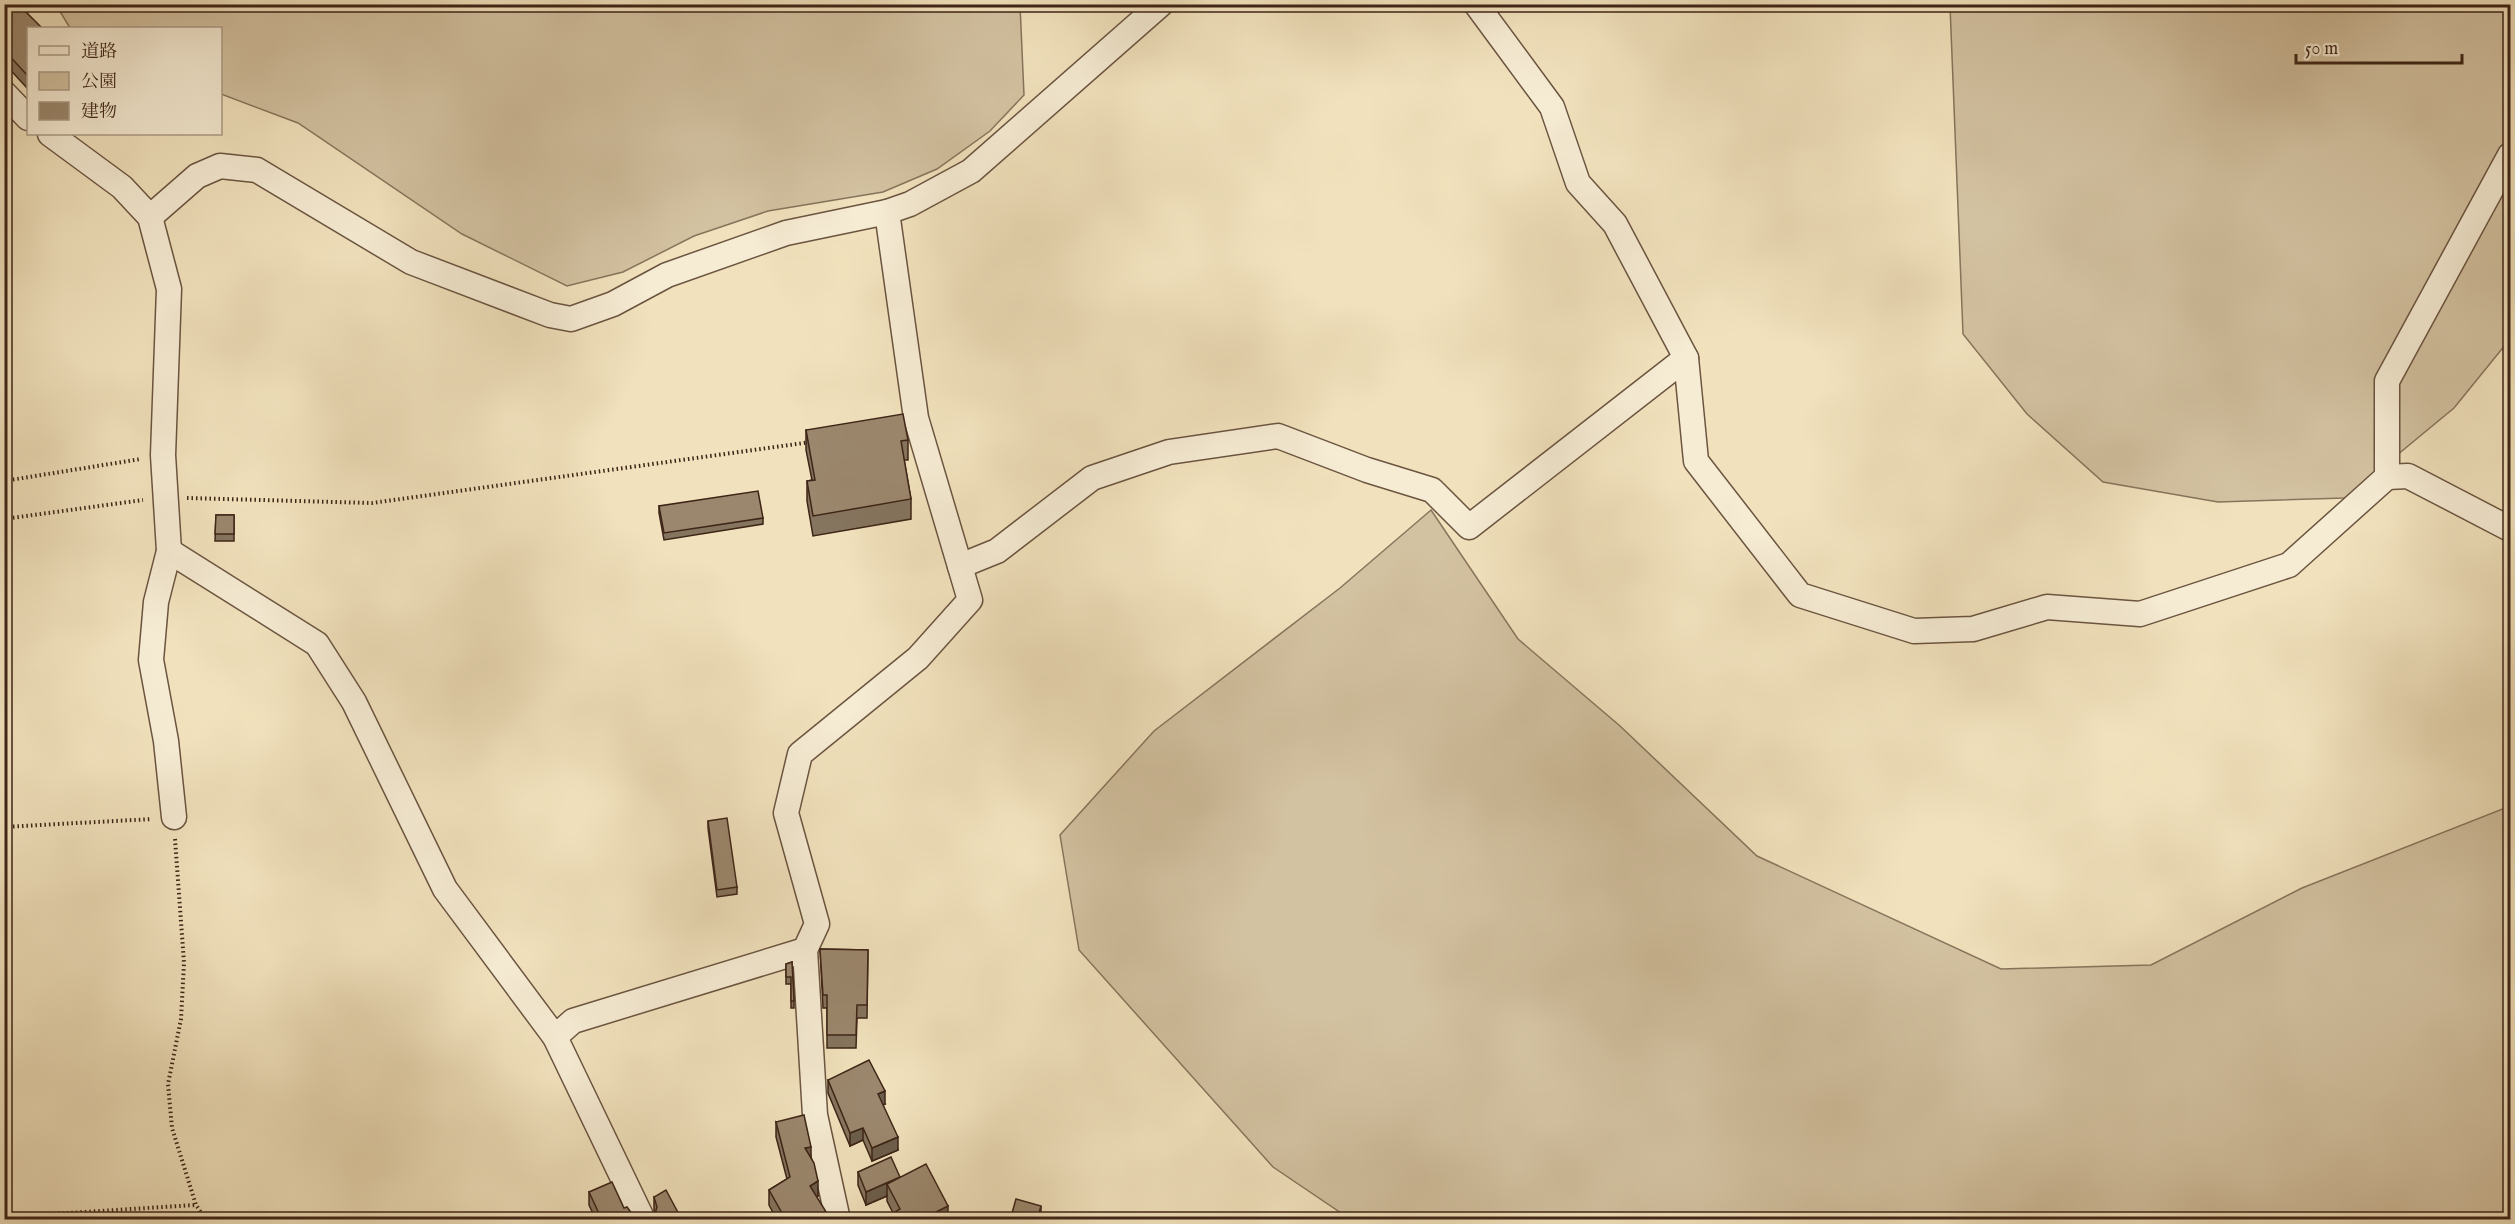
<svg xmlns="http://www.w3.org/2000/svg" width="2515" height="1224" font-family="'IM FELL English','Noto Serif JP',serif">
	<rect width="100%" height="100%" fill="#f1e2bd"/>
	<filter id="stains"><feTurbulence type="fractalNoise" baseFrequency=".00333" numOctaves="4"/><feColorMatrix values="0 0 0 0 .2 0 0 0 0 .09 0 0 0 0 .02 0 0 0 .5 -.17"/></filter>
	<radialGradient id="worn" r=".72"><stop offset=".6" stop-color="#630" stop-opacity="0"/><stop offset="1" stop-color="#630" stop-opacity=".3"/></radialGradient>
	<g fill="#d3c2a1" stroke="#88745c" stroke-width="1.5">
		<path d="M 56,5 L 1020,5 L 1024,95 L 990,131 L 937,169 L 883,192 L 768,211 L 694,236 L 623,272 L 567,286 L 462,234 L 298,123 L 221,94 L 220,28 L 70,28 Z"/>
		<path d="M 1950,5 L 2510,5 L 2510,339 L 2454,408 L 2345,498 L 2218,502 L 2103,482 L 2027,414 L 1963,334 Z"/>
		<path d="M 1431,510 L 1518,639 L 1620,726 L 1757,856 L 2001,969 L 2151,965 L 2302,888 L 2510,806 L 2510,1219 L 1350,1219 L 1273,1167 L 1079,950 L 1060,835 L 1154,731 L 1340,588 Z"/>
	</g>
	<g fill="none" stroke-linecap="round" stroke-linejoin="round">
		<defs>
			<g id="minor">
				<path d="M 1476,4 L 1552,107 L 1578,183 L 1615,224 L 1686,358 L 1696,461 L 1800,595 L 1914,631 L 1973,629 L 2047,607 L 2140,614 L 2289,565 L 2387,477 L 2387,381 L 2510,155"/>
				<path d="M 4,93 L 28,118"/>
				<path d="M 50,134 L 122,187 L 150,217 L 169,289 L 163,455 L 169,551 L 156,602 L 151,660 L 166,741 L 174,817"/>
				<path d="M 150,217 L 197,176 L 220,166 L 257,170 L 411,262 L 550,315 L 571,319 L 613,304 L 667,275 L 786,233 L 887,212"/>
				<path d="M 2387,477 L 2408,476 L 2510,529"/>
				<path d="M 169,551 L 317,644 L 354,702 L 445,889 L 555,1037"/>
				<path d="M 960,566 L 997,551 L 1092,478 L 1169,452 L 1278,436 L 1367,470 L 1432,490 L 1469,527 L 1686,358"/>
				<path d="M 643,1220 L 555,1037 L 573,1021 L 805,950"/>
				<path d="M 838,1220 L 815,1115 L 805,950 L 817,924 L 786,813 L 800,754 L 918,658 L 970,600 L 916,418 L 887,212 L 910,204 L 971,171 L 1161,4"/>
			</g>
		</defs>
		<use href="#minor" stroke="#6b5440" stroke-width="27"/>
		<g stroke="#3e2517" stroke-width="4" stroke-dasharray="1.5 3" stroke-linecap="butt">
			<path d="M 4,481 L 141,459"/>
			<path d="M 187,498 L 372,503 L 811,442"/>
			<path d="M 4,519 L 143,500"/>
			<path d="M 4,827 L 152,819"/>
			<path d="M 175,839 L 184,963 L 181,1019 L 168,1084 L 172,1128 L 196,1205 L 206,1220"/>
			<path d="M 4,1217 L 195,1205"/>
		</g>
		<use href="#minor" stroke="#f6ecd4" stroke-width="24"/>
	</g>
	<g fill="#85745e" stroke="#3e2517" stroke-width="1.5">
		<path d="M 4,4 L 33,4 L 33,7 L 27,13 L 28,28 L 28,89 L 4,63 Z"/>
		<path d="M 806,430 L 908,440 L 908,460 L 904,460 L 911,499 L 911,519 L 813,536 L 807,501 L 807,481 L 812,480 L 806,450 Z"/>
		<path d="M 659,506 L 763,518 L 763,524 L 664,540 L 659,513 Z"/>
		<path d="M 216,515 L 234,515 L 234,541 L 215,541 Z"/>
		<path d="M 708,821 L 737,887 L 737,894 L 717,897 L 708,828 Z"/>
		<path d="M 820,949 L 868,950 L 867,1018 L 857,1018 L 856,1048 L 827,1048 L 827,1008 L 823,1008 Z"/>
		<path d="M 792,962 L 794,1001 L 794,1008 L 791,1008 L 791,984 L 786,984 L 786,964 Z"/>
		<path d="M 828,1080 L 885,1104 L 883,1105 L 898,1150 L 872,1161 L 863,1140 L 850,1146 L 828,1093 Z"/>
		<path d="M 776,1122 L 811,1157 L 818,1196 L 816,1197 L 828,1220 L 777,1220 L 769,1205 L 769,1190 L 787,1179 L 776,1137 Z"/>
		<path d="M 858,1172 L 900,1177 L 948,1220 L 893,1220 L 893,1213 L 887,1201 L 887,1196 L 866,1205 L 858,1185 Z"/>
		<path d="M 589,1192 L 624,1208 L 635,1218 L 638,1220 L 596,1220 L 589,1205 Z"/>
		<path d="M 654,1197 L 682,1220 L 655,1214 L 654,1210 Z"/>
	</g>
	<g fill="#6c5e4c" stroke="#3e2517" stroke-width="1.5">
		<path d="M 21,4 L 33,4 L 33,7 L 20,19 L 20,6 Z"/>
		<path d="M 885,1091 L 885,1104 L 878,1107 L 878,1094 Z"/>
		<path d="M 863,1128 L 863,1140 L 850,1146 L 850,1133 Z"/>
		<path d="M 898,1137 L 898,1150 L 872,1161 L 872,1148 Z"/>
		<path d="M 811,1147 L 811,1162 L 805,1148 Z"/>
		<path d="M 900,1177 L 887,1184 L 887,1196 L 866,1205 L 866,1192 Z"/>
		<path d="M 818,1181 L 818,1196 L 810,1201 L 810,1186 Z"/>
		<path d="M 948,1206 L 948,1220 L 922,1220 L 922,1219 Z"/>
		<path d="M 1041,1206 L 1041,1220 L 1037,1220 Z"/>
	</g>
	<g fill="#9b876d" stroke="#3e2517" stroke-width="1.5">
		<path d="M 4,4 L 21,4 L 20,6 L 42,28 L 28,28 L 28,76 L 4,50 Z"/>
		<path d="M 903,414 L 908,440 L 901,441 L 911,499 L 813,516 L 807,481 L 815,480 L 806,430 Z"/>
		<path d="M 758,491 L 763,518 L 664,533 L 659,506 Z"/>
		<path d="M 216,515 L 234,515 L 234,534 L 215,534 Z"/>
		<path d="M 727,818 L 737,887 L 717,890 L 708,821 Z"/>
		<path d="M 820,949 L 868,950 L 867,1005 L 857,1005 L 856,1035 L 827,1035 L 827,995 L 823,995 Z"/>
		<path d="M 792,962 L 794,1001 L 791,1001 L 791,977 L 786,977 L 786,964 Z"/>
		<path d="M 869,1060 L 885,1091 L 878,1094 L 898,1137 L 872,1148 L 863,1128 L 850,1133 L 828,1080 Z"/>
		<path d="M 804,1115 L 811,1147 L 805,1148 L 814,1163 L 818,1181 L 810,1186 L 828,1215 L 825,1217 L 827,1220 L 786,1220 L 769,1190 L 790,1177 L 776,1122 Z"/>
		<path d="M 891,1157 L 900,1177 L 866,1192 L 858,1172 Z"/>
		<path d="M 926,1164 L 948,1206 L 922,1219 L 922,1220 L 896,1220 L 893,1213 L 900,1209 L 887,1184 Z"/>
		<path d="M 612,1182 L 624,1208 L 627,1207 L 635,1218 L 638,1220 L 602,1220 L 589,1192 Z"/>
		<path d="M 666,1190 L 682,1220 L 649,1220 L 655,1214 L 657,1207 L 654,1197 Z"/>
		<path d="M 1016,1199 L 1041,1206 L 1037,1220 L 1010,1220 Z"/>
		<path d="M 1131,1214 L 1144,1220 L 1129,1220 Z"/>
	</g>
	<rect width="2515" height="1224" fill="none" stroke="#f1e2bd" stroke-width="24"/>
	<rect x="6" y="6" width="2503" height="1212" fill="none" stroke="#3e2517" stroke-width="3"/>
	<rect x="12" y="12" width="2491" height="1200" fill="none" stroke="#3e2517" stroke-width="1.5"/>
	<rect x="27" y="27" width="195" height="108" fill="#f6ecd4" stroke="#ac9c88" stroke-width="1.5"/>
	<rect x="39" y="46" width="30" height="9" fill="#f6ecd4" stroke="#ac9c88" stroke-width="1.5"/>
	<text x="81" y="57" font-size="18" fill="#3e2517">道路</text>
	<rect x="39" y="72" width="30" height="18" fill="#d3c2a1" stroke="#ac9c88" stroke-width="1.5"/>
	<text x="81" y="87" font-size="18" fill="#3e2517">公園</text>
	<rect x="39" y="102" width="30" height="18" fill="#9b876d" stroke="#ac9c88" stroke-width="1.5"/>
	<text x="81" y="117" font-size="18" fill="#3e2517">建物</text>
	<path d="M2296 54v9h166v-9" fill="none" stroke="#3e2517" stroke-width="3"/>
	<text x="2305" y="54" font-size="18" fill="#3e2517" stroke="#f6ecd4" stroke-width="4.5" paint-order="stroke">50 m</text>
	<rect width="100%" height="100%" filter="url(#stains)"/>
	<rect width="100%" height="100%" fill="url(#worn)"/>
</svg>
